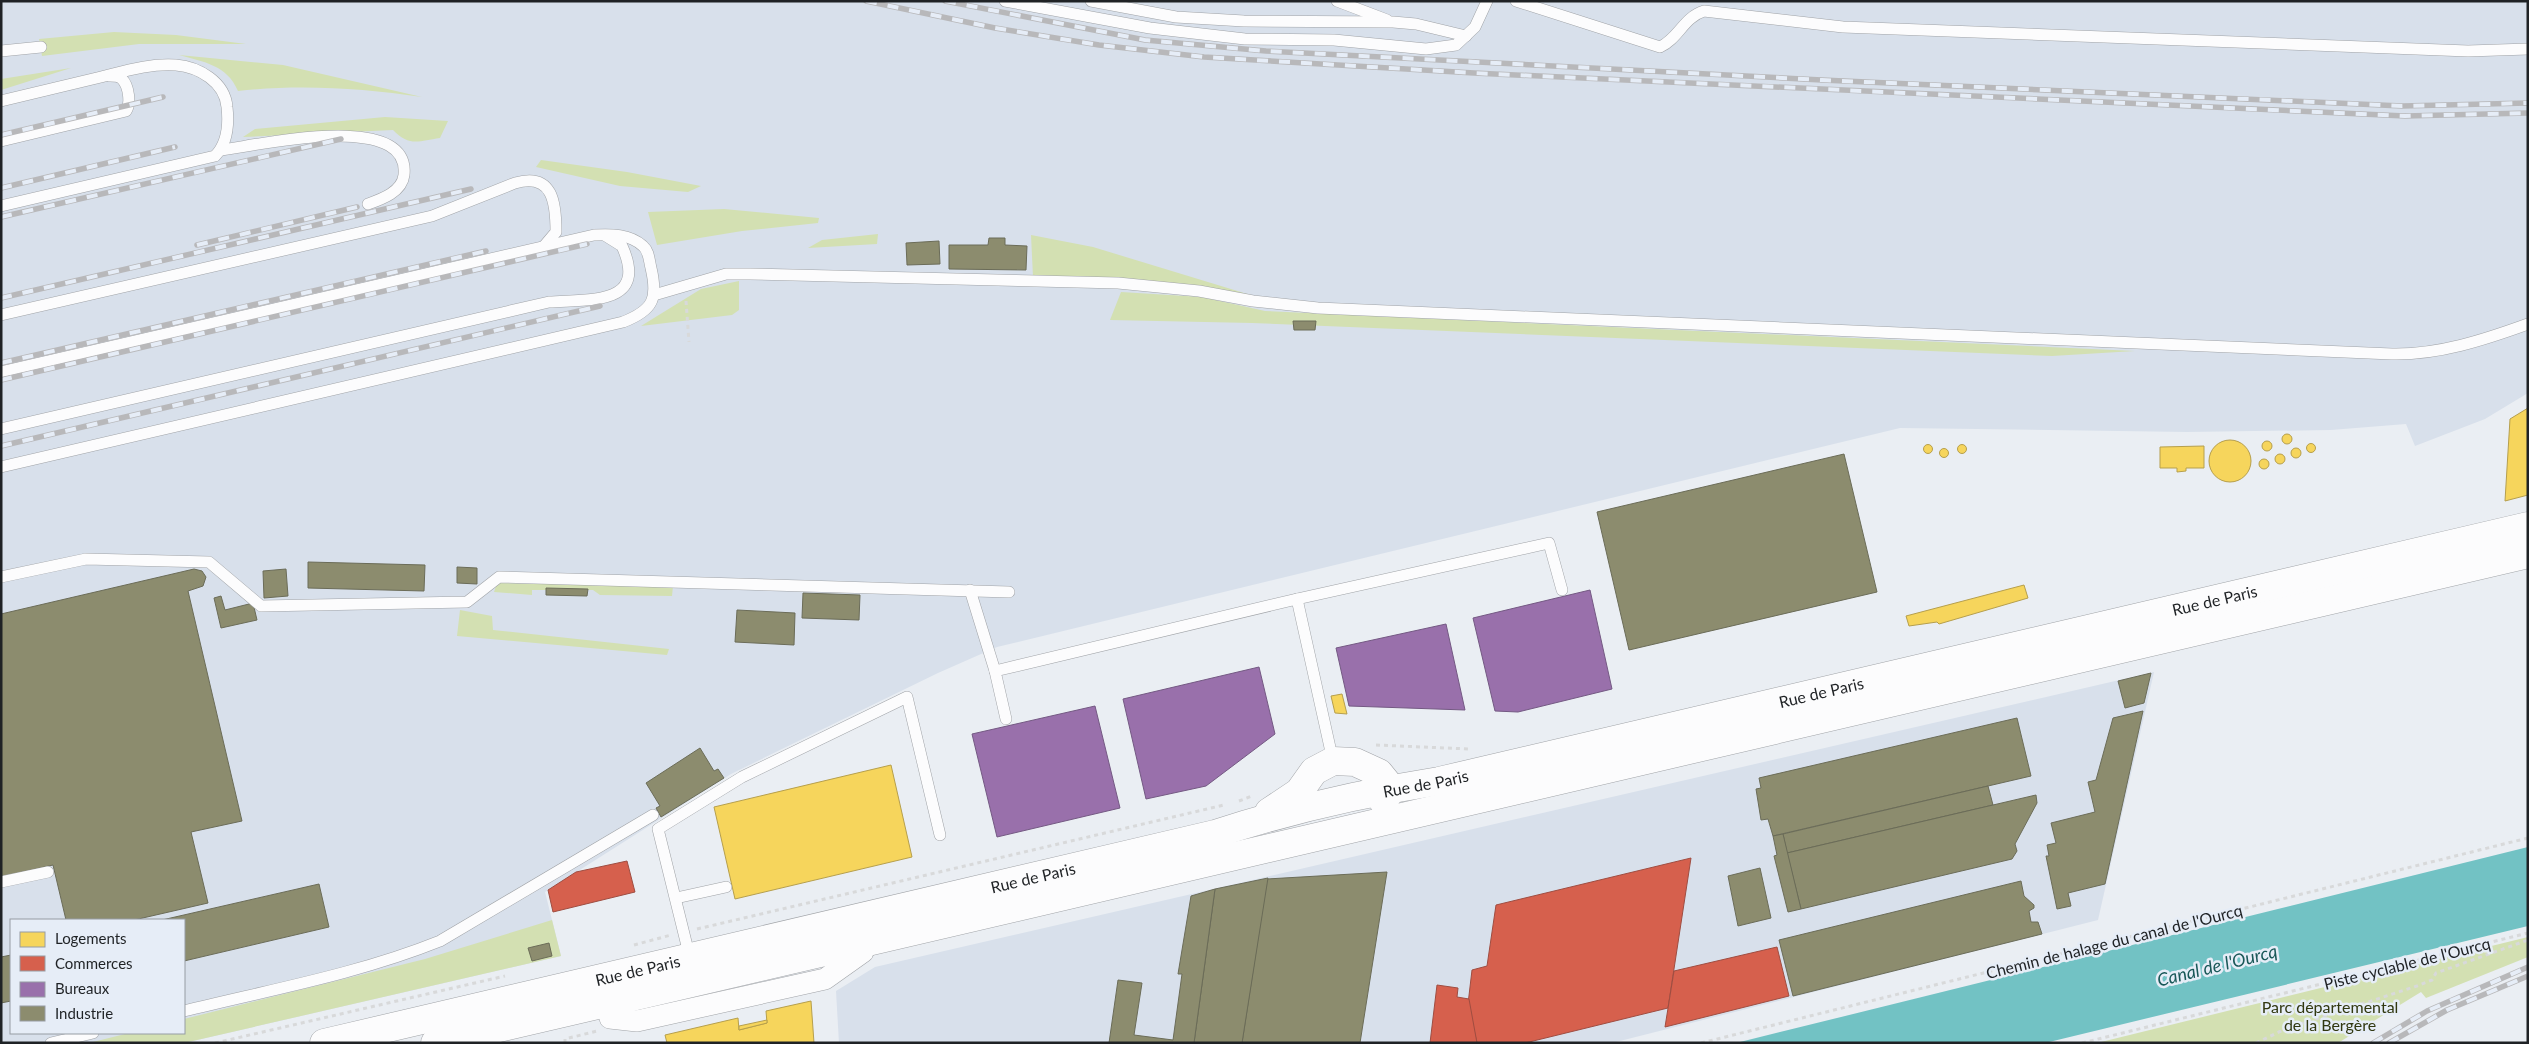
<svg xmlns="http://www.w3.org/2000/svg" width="2529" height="1044" font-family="Lato,sans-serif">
	<rect width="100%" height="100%" fill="#eaeef3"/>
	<g fill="#d8e0eb" fill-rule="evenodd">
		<path d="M 1,1 L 2528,1 L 2528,393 L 2485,419 L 2415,446 L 2406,424 L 2331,430 L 2187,432 L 1900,428 L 997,647 L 938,673 L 731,774 L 545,892 L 561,956 L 184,1043 L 1,1043 ZM 11,920 L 184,920 L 184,1033 L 11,1033 Z"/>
		<path d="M 2154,672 L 2098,920 L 1612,1043 L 839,1043 L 836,991 L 875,967 Z"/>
	</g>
	<g fill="#d3e0b2">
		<path d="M 114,32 L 176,35 L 246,44 L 139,44 L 42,56 L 39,39 Z"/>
		<path d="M 179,55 L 283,65 L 422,97 C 361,88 300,84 238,91 C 227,65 204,62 179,55 Z"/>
		<path d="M 71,68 L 1,90 L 1,79 Z"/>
		<path d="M 385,117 L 448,121 L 440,138 C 419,141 409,147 393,130 L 243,137 L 255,129 Z"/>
		<path d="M 541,160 L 627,172 L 701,186 L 688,192 L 620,186 L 536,167 Z"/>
		<path d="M 724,209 L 819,218 L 818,223 L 742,231 L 657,245 L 648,212 Z"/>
		<path d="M 878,234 L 877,244 L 808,248 L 822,240 Z"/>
		<path d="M 1031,235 L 1093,247 L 1267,300 L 1033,277 Z"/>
		<path d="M 739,281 L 739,310 L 732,315 L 641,326 L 701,289 Z"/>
		<path d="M 1121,292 L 1202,297 L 1265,311 L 2135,351 L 2052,356 L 1252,323 L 1110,320 Z"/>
		<path d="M 497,583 L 673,586 L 672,596 L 600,595 L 593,590 L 532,590 L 532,595 L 494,592 Z"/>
		<path d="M 460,610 L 492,616 L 493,630 L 669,649 L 667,655 L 457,636 Z"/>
		<path d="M 552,920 L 561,956 L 184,1043 L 89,1043 L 129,1033 L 184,1033 L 184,1019 L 425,959 Z"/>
		<path d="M 2528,937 L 2528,957 L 2426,998 L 2421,992 L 2338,1043 L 2097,1043 Z"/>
	</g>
	<path fill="#72c2c4" d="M 2528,847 L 2528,926 L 2045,1043 L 1736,1043 Z"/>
	<g fill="#f6d55c" stroke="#b69f4c">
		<path d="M 2528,408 L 2528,495 L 2505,501 L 2510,419 Z"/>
		<circle cx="2287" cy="439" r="5"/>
		<circle cx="2230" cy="461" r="21"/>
		<circle cx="2267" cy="446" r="5"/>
		<circle cx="2311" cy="448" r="4.5"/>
		<circle cx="1928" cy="449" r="4.5"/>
		<circle cx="1962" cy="449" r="4.5"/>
		<path d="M 2204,446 L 2204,468 L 2186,468 L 2186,471 L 2177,472 L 2177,468 L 2160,468 L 2160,447 Z"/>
		<circle cx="2296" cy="453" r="5"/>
		<circle cx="1944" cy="453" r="4.5"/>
		<circle cx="2280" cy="459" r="5"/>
		<circle cx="2264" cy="464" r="5"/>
		<path d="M 2024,585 L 2028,598 L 1939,624 L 1937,622 L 1909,626 L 1906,616 Z"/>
		<path d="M 1342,694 L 1347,714 L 1335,713 L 1331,696 Z"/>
		<path d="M 891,765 L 912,857 L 735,899 L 714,807 Z"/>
		<path d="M 811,1001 L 814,1043 L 667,1043 L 665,1035 L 738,1018 L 739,1030 L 767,1023 L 766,1011 Z"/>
		<path d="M 767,1020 L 767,1023 L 739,1030 L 739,1026 Z"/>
	</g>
	<g fill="#d6604d" stroke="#9f4d41">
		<path d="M 1691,858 L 1668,1008 L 1525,1043 L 1477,1043 L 1468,1004 L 1472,970 L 1487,966 L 1496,905 Z"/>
		<path d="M 627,861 L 635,892 L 553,912 L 548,890 L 576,872 Z"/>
		<path d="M 1777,947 L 1789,996 L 1665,1027 L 1674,971 Z"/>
		<path d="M 1437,985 L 1458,988 L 1457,997 L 1469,999 L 1477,1043 L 1430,1043 Z"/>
	</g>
	<g fill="#9970ab" stroke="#745983">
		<path d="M 1590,590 L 1612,689 L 1518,712 L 1495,711 L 1473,618 Z"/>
		<path d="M 1446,624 L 1465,710 L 1349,706 L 1336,648 Z"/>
		<path d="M 1259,667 L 1275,734 L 1206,786 L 1146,799 L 1123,699 Z"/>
		<path d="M 1095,706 L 1120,808 L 997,837 L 972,734 Z"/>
	</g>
	<g fill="#8c8c6e" stroke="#6b6c58">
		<path d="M 989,238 L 1005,238 L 1005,245 L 1027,246 L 1026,270 L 949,269 L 949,245 L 988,245 Z"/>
		<path d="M 939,241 L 940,264 L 907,265 L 906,243 Z"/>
		<path d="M 1293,321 L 1316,321 L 1315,330 L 1294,330 Z"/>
		<path d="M 1844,454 L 1877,592 L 1629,650 L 1597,512 Z"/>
		<path d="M 308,562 L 425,565 L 424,591 L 308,588 Z"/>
		<path d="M 457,567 L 477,568 L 477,584 L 457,583 Z"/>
		<path d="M 194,569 L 202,571 L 206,577 L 203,586 L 188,591 L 242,821 L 191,832 L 208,903 L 134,920 L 66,920 L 53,865 L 1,877 L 1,614 Z"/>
		<path d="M 286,569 L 288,596 L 264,598 L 263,571 Z"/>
		<path d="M 546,588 L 588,589 L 587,596 L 546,595 Z"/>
		<path d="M 803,593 L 860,595 L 859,620 L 802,618 Z"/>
		<path d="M 221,596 L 225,610 L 253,603 L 257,620 L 221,628 L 214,598 Z"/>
		<path d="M 737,610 L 795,613 L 794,645 L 735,642 Z"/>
		<path d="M 2151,673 L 2144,703 L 2125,708 L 2118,681 Z"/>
		<path d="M 2143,711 L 2105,884 L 2068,893 L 2071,906 L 2057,909 L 2046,856 L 2049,856 L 2047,845 L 2056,843 L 2051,823 L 2095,812 L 2088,782 L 2096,780 L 2113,718 Z"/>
		<path d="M 2017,718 L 2031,776 L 1773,836 L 1768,819 L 1761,820 L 1756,789 L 1761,788 L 1759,778 Z"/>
		<path d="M 700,748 L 714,771 L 718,769 L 724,778 L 661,817 L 656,808 L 660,806 L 646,783 Z"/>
		<path d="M 1988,786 L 1993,805 L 1787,853 L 1783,834 Z"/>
		<path d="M 2036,795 L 2037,803 L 2015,844 L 2017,851 L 2012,859 L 1801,909 L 1787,853 Z"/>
		<path d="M 1783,834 L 1801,909 L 1788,912 L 1774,856 L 1777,855 L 1773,836 Z"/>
		<path d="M 1760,868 L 1771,918 L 1738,926 L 1728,876 Z"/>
		<path d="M 1387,872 L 1360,1043 L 1242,1043 L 1267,879 Z"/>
		<path d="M 1268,878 L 1242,1043 L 1194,1043 L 1215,889 Z"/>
		<path d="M 2021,881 L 2024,896 L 2034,905 L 2034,908 L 2029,911 L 2031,922 L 2038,922 L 2042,934 L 1793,996 L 1779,940 Z"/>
		<path d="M 319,884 L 329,927 L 184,961 L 184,920 L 162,920 Z"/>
		<path d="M 1215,889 L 1194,1043 L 1109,1043 L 1118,980 L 1142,983 L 1134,1035 L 1173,1040 L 1182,974 L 1178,974 L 1191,896 Z"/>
		<path d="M 549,943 L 552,956 L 532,961 L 528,948 Z"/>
		<path d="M 11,955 L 11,1001 L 1,1003 L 1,957 Z"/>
	</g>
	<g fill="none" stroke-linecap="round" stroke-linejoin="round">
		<defs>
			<g id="lane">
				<path d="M 1005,1 L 1150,28 L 1245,39 L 1334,40 L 1426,49 L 1456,45 L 1475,27 L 1487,1"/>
				<path d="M 1091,1 L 1176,17 L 1244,21 L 1393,22 L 1416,24 L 1466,36"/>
				<path d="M 1337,1 L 1387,20"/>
				<path d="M 1516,1 L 1660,47 C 1678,39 1684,17 1704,11 L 1843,27 L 2468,51 L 2528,49"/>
				<path d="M 1,51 L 41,47"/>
				<path d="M 1,101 C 35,93 68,85 101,77 C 125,71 151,63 176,65 C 199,67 225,82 227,107 C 229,125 228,143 215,156 L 1,206"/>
				<path d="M 1,141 L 126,111 C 131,104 129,86 122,79 C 119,76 114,76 110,76"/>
				<path d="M 221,150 C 256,146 411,109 404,175 C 402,192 382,199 368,204"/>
				<path d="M 654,295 L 726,274 L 750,274 L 1118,283 L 1199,291 L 1253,301 L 1318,308 L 2392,354 C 2438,355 2484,340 2528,324"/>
				<path d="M 1,315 L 432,216 L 515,183 C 553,172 556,203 556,232 L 545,245"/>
				<path d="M 1,372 L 594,235 C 611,234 630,234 643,246 C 649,251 649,260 651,268 C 658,298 654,310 623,322 L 1,467"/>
				<path d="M 1,429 L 549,302 C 589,299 649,306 622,246 L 606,236"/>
				<path d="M 1,577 L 86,559 L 209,562 L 261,606 L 467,602 L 499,577 L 1009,592"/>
				<path d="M 970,590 L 995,671"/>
				<path d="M 1297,599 L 1549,543 L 1562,590"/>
				<path d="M 1006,719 L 995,671 L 1297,599 L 1333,761"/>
				<path d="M 1,882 L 48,872"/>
				<path d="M 676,898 L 726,887"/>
				<path d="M 690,958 L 658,829 L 742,777 L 907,697 L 940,835"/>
				<path d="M 184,1011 C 269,990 358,974 440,941 L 653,815"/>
				<path d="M 51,1043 L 93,1033"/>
			</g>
			<path id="street" d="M 606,1003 L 610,1018 L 637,1021 L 825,979 L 863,952"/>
			<g id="primary">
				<path d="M 1269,812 L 1299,792 L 1314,771 L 1333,761 L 1355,762 L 1379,773 L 1392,789 L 1383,801"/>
				<path id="s1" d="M 324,1043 L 1215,834 C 1288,810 1363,793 1439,781 L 2528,526"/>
				<path d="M 435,1043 L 2528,554"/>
			</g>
		</defs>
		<use href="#lane" stroke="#a0a3a7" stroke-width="12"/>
		<use href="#street" stroke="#a0a3a7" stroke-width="22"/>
		<use href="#primary" stroke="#a0a3a7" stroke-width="29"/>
		<g stroke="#d8d9da" stroke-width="3" stroke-dasharray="4 4" stroke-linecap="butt">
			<path d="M 686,301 L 689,342"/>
			<path d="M 1376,745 L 1469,749"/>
			<path d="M 1239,801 L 1252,796"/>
			<path d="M 697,929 L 1224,805"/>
			<path d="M 634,945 L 671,935"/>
			<path d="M 215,1043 L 505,976"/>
			<path d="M 565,1043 L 565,1039 L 597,1031"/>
			<path d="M 1701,1043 L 2528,838"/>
			<path d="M 2082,1043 L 2528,933"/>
			<path d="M 2256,1043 L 2285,1029 L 2417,986 L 2432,980 L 2436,973 L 2528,940"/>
		</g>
		<use href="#lane" stroke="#fcfcfd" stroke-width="11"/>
		<use href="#street" stroke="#fcfcfd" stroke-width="21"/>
		<use href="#primary" stroke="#fcfcfd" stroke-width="28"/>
		<defs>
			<g id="rail">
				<path d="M 866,1 L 995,28 L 1099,45 L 1204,57 L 1474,73 L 2405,116 L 2528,113"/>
				<path d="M 945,1 L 1145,40 L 1266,51 L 1822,80 L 2402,106 L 2528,103"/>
				<path d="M 1,135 L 163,97"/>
				<path d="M 1,188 L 175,147"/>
				<path d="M 1,217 L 341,139"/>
				<path d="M 197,245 L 357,207"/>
				<path d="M 1,298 L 471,189"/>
				<path d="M 1,363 L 486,251"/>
				<path d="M 1,380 L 587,244"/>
				<path d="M 1,446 L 600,306"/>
				<path d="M 2373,1043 L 2427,1011 L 2528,967"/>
				<path d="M 2389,1043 L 2447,1010 L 2528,976"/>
			</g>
		</defs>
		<use href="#rail" stroke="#b8b8ba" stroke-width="5.5"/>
		<use href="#rail" stroke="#e6edf7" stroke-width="4" stroke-dasharray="11" stroke-linecap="butt"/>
	</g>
	<g text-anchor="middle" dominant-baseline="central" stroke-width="5" stroke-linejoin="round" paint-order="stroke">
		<g font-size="16" fill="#1f2225" stroke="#e6edf7">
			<text stroke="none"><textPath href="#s1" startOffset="1942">Rue de Paris</textPath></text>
			<text stroke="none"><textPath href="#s1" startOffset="1538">Rue de Paris</textPath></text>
			<text stroke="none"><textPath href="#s1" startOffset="1132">Rue de Paris</textPath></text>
			<text stroke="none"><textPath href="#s1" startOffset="728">Rue de Paris</textPath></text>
			<text transform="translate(2114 941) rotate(-14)">Chemin de halage du canal de l'Ourcq</text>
			<text transform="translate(2407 963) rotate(-14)">Piste cyclable de l'Ourcq</text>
			<text stroke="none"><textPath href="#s1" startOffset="322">Rue de Paris</textPath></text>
		</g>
		<g font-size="16" fill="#313810" stroke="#e6edf7">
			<text x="2330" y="1006">Parc départemental<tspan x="2330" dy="18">de la Bergère</tspan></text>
		</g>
		<g font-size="18" font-style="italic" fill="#195858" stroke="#e6edf7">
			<text transform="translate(2217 965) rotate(-14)">Canal de l'Ourcq</text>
		</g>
	</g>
	<rect width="2529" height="1044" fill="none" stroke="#1f2225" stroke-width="5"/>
	<rect x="10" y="919" width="175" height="115" fill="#e6edf7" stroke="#969ca3"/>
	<rect x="20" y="932" width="25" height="15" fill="#f6d55c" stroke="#969ca3"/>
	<text x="55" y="944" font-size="15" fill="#1f2225">Logements</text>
	<rect x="20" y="956" width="25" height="15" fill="#d6604d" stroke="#969ca3"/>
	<text x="55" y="969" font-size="15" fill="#1f2225">Commerces</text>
	<rect x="20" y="982" width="25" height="15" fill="#9970ab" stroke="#969ca3"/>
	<text x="55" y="994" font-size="15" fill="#1f2225">Bureaux</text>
	<rect x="20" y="1006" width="25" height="15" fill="#8c8c6e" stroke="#969ca3"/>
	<text x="55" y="1019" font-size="15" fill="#1f2225">Industrie</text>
</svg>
